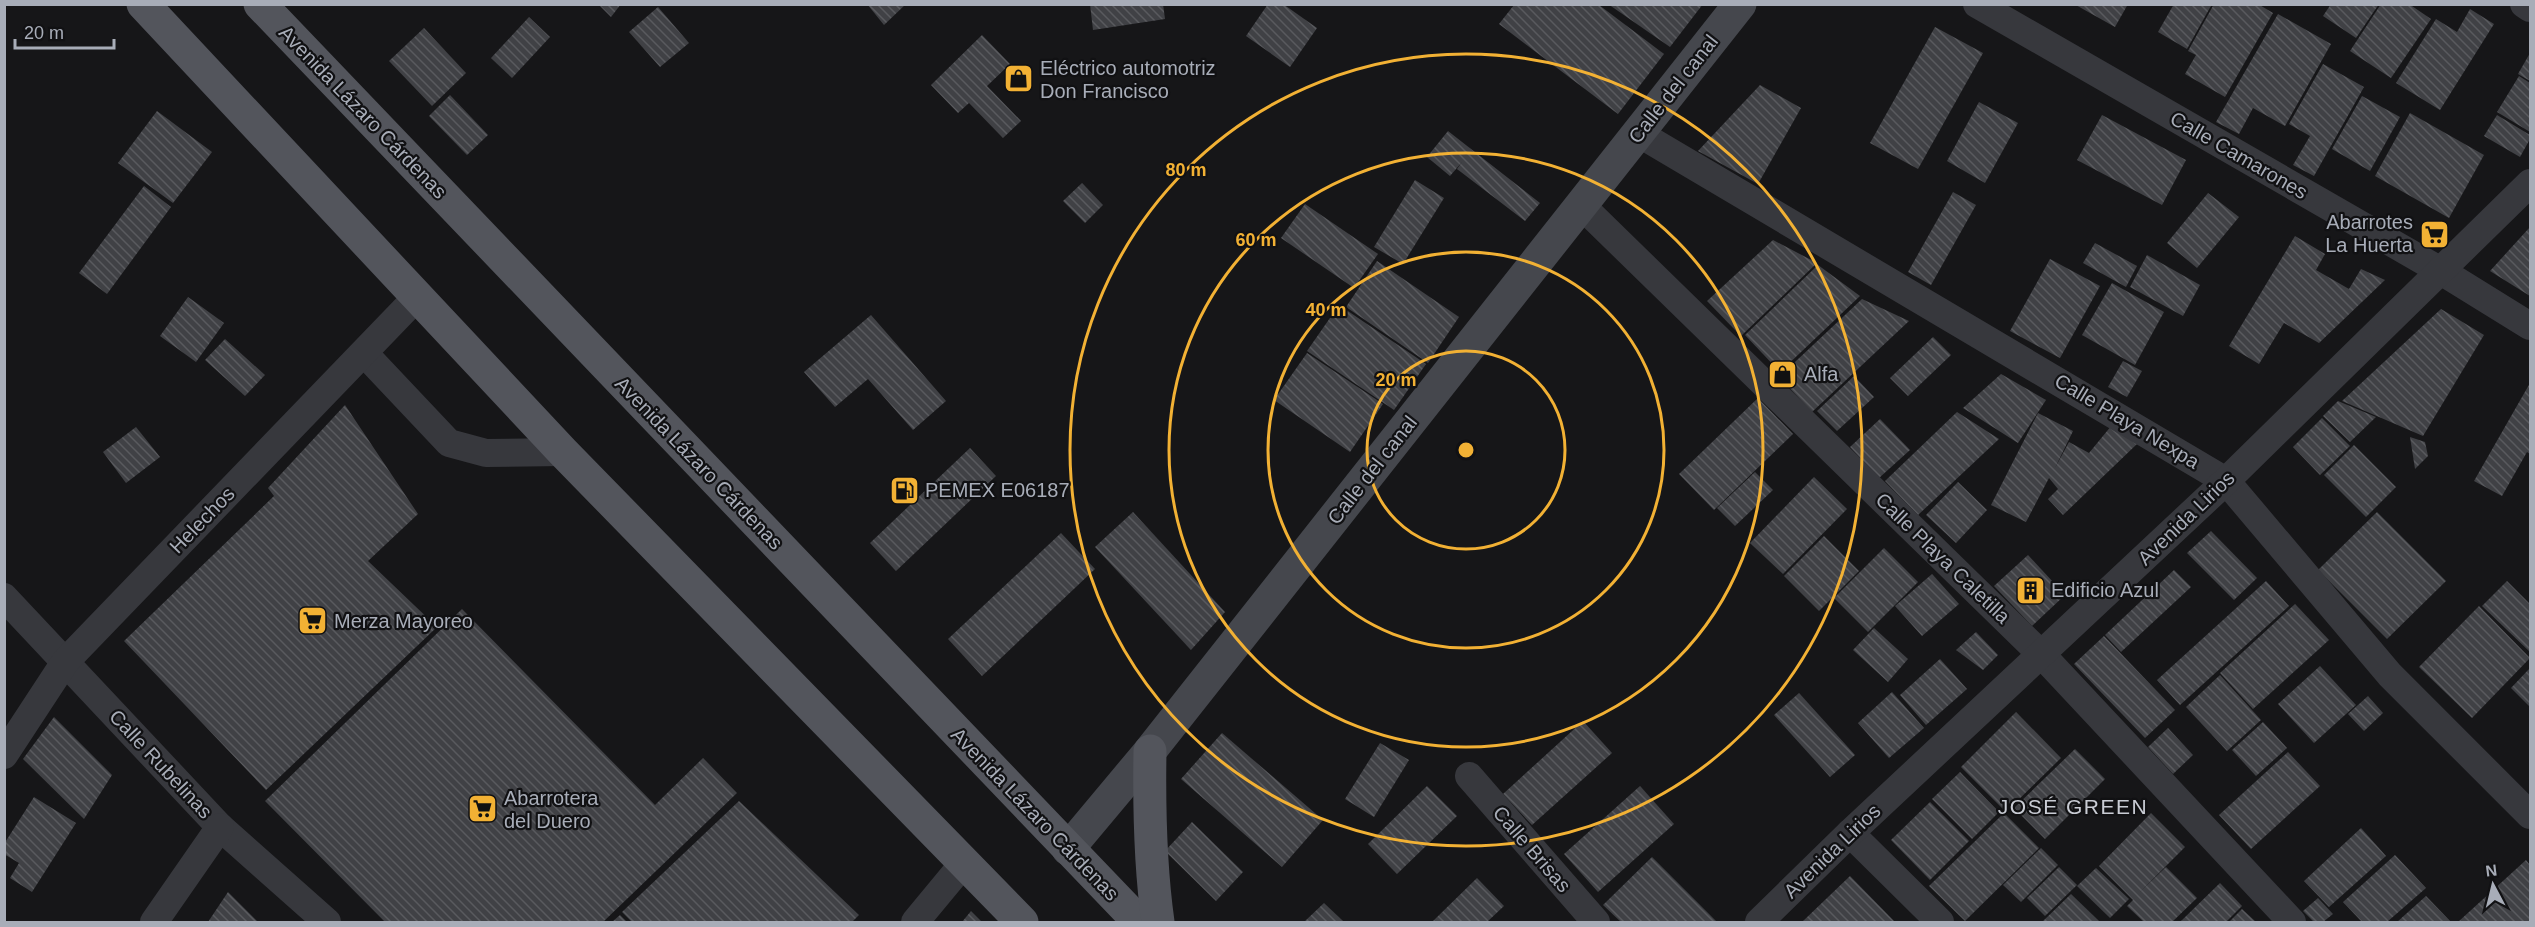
<svg xmlns="http://www.w3.org/2000/svg" width="2535" height="927" font-family="Arial,sans-serif">
	<defs>
		<pattern id="building-back-hatch" width="6" height="6" patternUnits="userSpaceOnUse" patternTransform="scale(1.5)"><rect width="6" height="6" fill="#404145"/><path d="M-1 5l2 2M0 0l6 6M5-1l2 2" fill="none" stroke="#595a5e"/></pattern>
	</defs>
	<rect width="100%" height="100%" fill="#161618"/>
	<g fill="url(#building-back-hatch)">
		<path d="M 598,4 L 621,4 L 611,17 Z"/>
		<path d="M 867,4 L 906,4 L 884,25 Z"/>
		<path d="M 1090,4 L 1163,4 L 1165,19 L 1093,30 Z"/>
		<path d="M 1268,4 L 1283,4 L 1317,28 L 1290,67 L 1246,36 Z"/>
		<path d="M 1608,4 L 1703,4 L 1670,47 Z"/>
		<path d="M 2074,4 L 2128,4 L 2115,27 Z"/>
		<path d="M 2174,4 L 2212,4 L 2187,49 L 2158,32 Z"/>
		<path d="M 2214,4 L 2258,4 L 2273,13 L 2225,97 L 2185,74 L 2196,55 L 2188,51 Z"/>
		<path d="M 2331,4 L 2379,4 L 2356,38 L 2323,16 Z"/>
		<path d="M 2381,4 L 2409,4 L 2431,19 L 2391,78 L 2350,51 Z"/>
		<path d="M 1514,5 L 1599,5 L 1664,54 L 1618,114 L 1499,24 Z"/>
		<path d="M 658,7 L 689,43 L 660,67 L 629,32 Z"/>
		<path d="M 2470,9 L 2494,24 L 2440,110 L 2396,83 L 2436,19 L 2457,32 Z"/>
		<path d="M 2278,14 L 2331,44 L 2285,126 L 2253,108 L 2239,134 L 2216,122 Z"/>
		<path d="M 529,17 L 550,37 L 512,78 L 491,58 Z"/>
		<path d="M 1935,27 L 1983,53 L 1918,169 L 1870,143 Z"/>
		<path d="M 424,28 L 466,73 L 432,106 L 389,61 Z"/>
		<path d="M 982,35 L 1010,64 L 987,86 L 1021,121 L 1003,138 L 969,103 L 958,113 L 931,85 Z"/>
		<path d="M 2530,53 L 2530,81 L 2518,74 Z"/>
		<path d="M 2323,64 L 2364,87 L 2314,176 L 2293,165 L 2310,136 L 2289,124 Z"/>
		<path d="M 2519,76 L 2530,83 L 2530,132 L 2497,112 Z"/>
		<path d="M 1760,85 L 1801,108 L 1758,184 L 1698,151 Z"/>
		<path d="M 450,95 L 488,135 L 467,155 L 429,116 Z"/>
		<path d="M 2362,96 L 2400,117 L 2370,171 L 2332,149 Z"/>
		<path d="M 1979,102 L 2018,123 L 1985,183 L 1947,161 Z"/>
		<path d="M 157,111 L 212,152 L 173,203 L 118,163 Z"/>
		<path d="M 2410,113 L 2484,155 L 2449,218 L 2375,176 Z"/>
		<path d="M 2102,115 L 2186,160 L 2162,205 L 2077,160 Z"/>
		<path d="M 2497,115 L 2530,135 L 2530,139 L 2520,157 L 2484,136 Z"/>
		<path d="M 1448,131 L 1540,203 L 1525,221 L 1457,169 L 1462,162 L 1450,176 L 1427,157 Z"/>
		<path d="M 1415,180 L 1444,198 L 1403,264 L 1374,247 Z"/>
		<path d="M 1082,183 L 1103,205 L 1085,223 L 1063,201 Z"/>
		<path d="M 144,186 L 171,207 L 107,294 L 79,273 Z"/>
		<path d="M 1953,192 L 1976,205 L 1931,285 L 1908,272 Z"/>
		<path d="M 2208,193 L 2239,217 L 2197,268 L 2167,243 Z"/>
		<path d="M 1305,204 L 1378,254 L 1354,288 L 1281,238 Z"/>
		<path d="M 2530,227 L 2530,296 L 2490,271 Z"/>
		<path d="M 2295,236 L 2325,254 L 2316,270 L 2349,289 L 2361,269 L 2385,280 L 2319,343 L 2284,323 L 2259,364 L 2229,346 Z"/>
		<path d="M 1773,240 L 1817,263 L 1741,336 L 1707,301 Z"/>
		<path d="M 2095,243 L 2137,266 L 2126,287 L 2083,263 Z"/>
		<path d="M 2147,255 L 2200,285 L 2183,316 L 2130,287 Z"/>
		<path d="M 2050,259 L 2100,286 L 2060,358 L 2010,331 Z"/>
		<path d="M 1377,261 L 1459,317 L 1428,363 L 1346,307 Z"/>
		<path d="M 1818,265 L 1860,296 L 1780,372 L 1745,335 Z"/>
		<path d="M 2112,283 L 2164,312 L 2135,365 L 2082,335 Z"/>
		<path d="M 188,297 L 224,323 L 196,362 L 160,336 Z"/>
		<path d="M 1862,299 L 1909,321 L 1812,412 L 1779,377 Z"/>
		<path d="M 1339,305 L 1426,364 L 1394,410 L 1307,351 Z"/>
		<path d="M 2441,309 L 2484,335 L 2423,436 L 2342,401 Z"/>
		<path d="M 871,315 L 946,401 L 913,430 L 868,379 L 835,407 L 804,372 Z"/>
		<path d="M 1933,337 L 1951,355 L 1908,396 L 1890,378 Z"/>
		<path d="M 225,339 L 265,375 L 245,396 L 205,360 Z"/>
		<path d="M 1307,353 L 1383,404 L 1350,452 L 1274,400 Z"/>
		<path d="M 2123,361 L 2142,371 L 2127,397 L 2108,387 Z"/>
		<path d="M 2001,374 L 2046,400 L 2018,443 L 1963,408 Z"/>
		<path d="M 1854,376 L 1874,397 L 1837,431 L 1817,411 Z"/>
		<path d="M 2530,383 L 2530,454 L 2527,452 L 2502,496 L 2474,481 Z"/>
		<path d="M 1758,398 L 1793,434 L 1714,510 L 1679,474 Z"/>
		<path d="M 2338,401 L 2376,417 L 2350,442 L 2323,416 Z"/>
		<path d="M 345,405 L 418,514 L 368,561 L 437,627 L 266,790 L 124,641 L 274,496 L 268,488 Z"/>
		<path d="M 1957,412 L 1999,439 L 1918,515 L 1885,481 Z"/>
		<path d="M 2038,413 L 2073,431 L 2055,468 L 2069,442 L 2089,453 L 2112,425 L 2137,444 L 2063,515 L 2048,499 L 2058,489 L 2049,478 L 2026,522 L 1991,505 Z"/>
		<path d="M 2322,418 L 2350,446 L 2320,475 L 2293,447 Z"/>
		<path d="M 1880,419 L 1910,450 L 1879,478 L 1850,447 Z"/>
		<path d="M 136,427 L 160,457 L 126,483 L 103,452 Z"/>
		<path d="M 2410,437 L 2425,442 L 2428,456 L 2415,469 Z"/>
		<path d="M 2354,445 L 2396,487 L 2366,517 L 2324,475 Z"/>
		<path d="M 970,448 L 996,476 L 896,571 L 870,543 Z"/>
		<path d="M 1755,472 L 1773,490 L 1735,526 L 1717,508 Z"/>
		<path d="M 1814,477 L 1847,509 L 1783,574 L 1750,543 Z"/>
		<path d="M 1958,482 L 1987,510 L 1956,543 L 1926,515 Z"/>
		<path d="M 1133,512 L 1225,612 L 1191,650 L 1095,547 Z"/>
		<path d="M 2377,512 L 2446,581 L 2387,639 L 2318,570 Z"/>
		<path d="M 2211,531 L 2257,578 L 2234,600 L 2187,553 Z"/>
		<path d="M 1061,533 L 1095,569 L 982,676 L 948,639 Z"/>
		<path d="M 1824,536 L 1859,571 L 1819,611 L 1784,576 Z"/>
		<path d="M 1884,548 L 1918,582 L 1868,632 L 1834,598 Z"/>
		<path d="M 2028,555 L 2065,595 L 2032,626 L 1994,586 Z"/>
		<path d="M 2174,570 L 2191,587 L 2121,652 L 2105,635 Z"/>
		<path d="M 1932,574 L 1959,604 L 1922,636 L 1895,606 Z"/>
		<path d="M 2266,581 L 2289,606 L 2180,705 L 2157,680 Z"/>
		<path d="M 2507,581 L 2530,604 L 2530,652 L 2482,606 Z"/>
		<path d="M 2295,604 L 2329,640 L 2253,709 L 2220,673 Z"/>
		<path d="M 2479,606 L 2530,658 L 2472,718 L 2419,667 Z"/>
		<path d="M 462,609 L 655,805 L 703,758 L 737,793 L 603,922 L 385,922 L 265,801 Z"/>
		<path d="M 1874,628 L 1908,659 L 1888,682 L 1853,650 Z"/>
		<path d="M 1976,632 L 1998,655 L 1983,670 L 1956,650 Z"/>
		<path d="M 2104,636 L 2175,710 L 2145,738 L 2074,664 Z"/>
		<path d="M 1940,659 L 1967,689 L 1926,725 L 1900,695 Z"/>
		<path d="M 2320,666 L 2356,705 L 2314,743 L 2278,704 Z"/>
		<path d="M 2530,668 L 2530,707 L 2511,688 Z"/>
		<path d="M 2220,675 L 2261,720 L 2227,751 L 2186,707 Z"/>
		<path d="M 1892,692 L 1924,728 L 1889,758 L 1858,723 Z"/>
		<path d="M 1799,693 L 1855,755 L 1830,777 L 1774,715 Z"/>
		<path d="M 2368,696 L 2383,713 L 2364,731 L 2348,714 Z"/>
		<path d="M 2016,712 L 2061,758 L 2006,812 L 1961,767 Z"/>
		<path d="M 54,717 L 112,775 L 84,819 L 23,759 Z"/>
		<path d="M 1583,721 L 1612,753 L 1532,825 L 1503,794 Z"/>
		<path d="M 2263,722 L 2287,748 L 2256,776 L 2232,750 Z"/>
		<path d="M 2168,728 L 2193,755 L 2173,774 L 2148,747 Z"/>
		<path d="M 1222,733 L 1323,820 L 1282,867 L 1181,779 Z"/>
		<path d="M 1380,743 L 1409,760 L 1374,817 L 1345,799 Z"/>
		<path d="M 2075,749 L 2105,779 L 2045,839 L 2014,808 Z"/>
		<path d="M 2288,752 L 2320,786 L 2251,849 L 2219,815 Z"/>
		<path d="M 1960,772 L 1999,812 L 1972,839 L 1932,799 Z"/>
		<path d="M 1427,786 L 1457,816 L 1397,874 L 1368,844 Z"/>
		<path d="M 1640,786 L 1674,824 L 1598,892 L 1564,854 Z"/>
		<path d="M 34,797 L 76,823 L 32,892 L 10,878 L 19,863 L 4,854 L 4,844 Z"/>
		<path d="M 739,801 L 859,915 L 852,922 L 632,922 L 622,912 Z"/>
		<path d="M 1930,802 L 1969,841 L 1930,880 L 1891,840 Z"/>
		<path d="M 2004,813 L 2039,848 L 1965,921 L 1929,886 Z"/>
		<path d="M 2151,813 L 2185,847 L 2140,892 L 2166,867 L 2197,898 L 2172,922 L 2144,922 L 2127,906 L 2133,900 L 2099,866 Z"/>
		<path d="M 1192,822 L 1243,872 L 1216,901 L 1165,851 Z"/>
		<path d="M 2361,828 L 2386,856 L 2329,907 L 2304,881 Z"/>
		<path d="M 2041,848 L 2058,865 L 2021,902 L 2003,885 Z"/>
		<path d="M 2395,855 L 2426,888 L 2387,922 L 2362,922 L 2343,902 Z"/>
		<path d="M 1652,857 L 1717,922 L 1621,922 L 1603,905 Z"/>
		<path d="M 2526,860 L 2530,865 L 2530,922 L 2458,922 Z"/>
		<path d="M 2059,867 L 2077,885 L 2045,916 L 2027,898 Z"/>
		<path d="M 2096,868 L 2129,899 L 2110,918 L 2077,886 Z"/>
		<path d="M 1850,876 L 1895,922 L 1802,922 Z"/>
		<path d="M 1477,878 L 1504,906 L 1487,922 L 1432,922 Z"/>
		<path d="M 2220,883 L 2242,906 L 2226,922 L 2180,922 Z"/>
		<path d="M 228,892 L 258,922 L 208,922 Z"/>
		<path d="M 2071,894 L 2100,922 L 2042,922 Z"/>
		<path d="M 2426,896 L 2451,922 L 2397,922 Z"/>
		<path d="M 2318,898 L 2333,914 L 2323,922 L 2314,922 L 2303,911 Z"/>
		<path d="M 1324,903 L 1344,922 L 1304,922 Z"/>
		<path d="M 2242,909 L 2256,922 L 2229,922 Z"/>
		<path d="M 971,911 L 982,922 L 962,922 Z"/>
		<path d="M 620,915 L 627,922 L 612,922 Z"/>
	</g>
	<g fill="none" stroke-linecap="round" stroke-linejoin="round">
		<g stroke="#37383d" stroke-width="28">
			<path d="M 1977,4 L 2441,271 L 2530,326"/>
			<path d="M 2524,4 L 2530,8"/>
			<path d="M 1638,133 L 2226,481 L 2390,675 L 2530,815"/>
			<path d="M 1581,205 L 2042,655 L 2292,922"/>
			<path d="M 364,353 L 449,443 L 486,453 L 563,452"/>
			<path d="M 4,597 L 220,827 L 327,922"/>
			<path d="M 4,755 L 65,662 L 416,298"/>
			<path d="M 1469,776 L 1596,922"/>
			<path d="M 1850,833 L 1940,922"/>
			<path d="M 154,922 L 220,827"/>
			<path d="M 915,922 L 963,864"/>
			<path d="M 1759,922 L 1850,833 L 2226,481 L 2530,183"/>
		</g>
		<path stroke="#45474d" stroke-width="33" d="M 1068,849 L 1150,751 L 1740,4"/>
		<g stroke="#53555c" stroke-width="33">
			<path d="M 143,4 L 563,452 L 1022,922"/>
			<path d="M 260,4 L 1139,922"/>
			<path d="M 1150,751 C 1149,809 1150,865 1158,922"/>
		</g>
	</g>
	<g fill="none" stroke="#f2b134" stroke-width="3">
		<circle cx="1466" cy="450" r="99"/>
		<circle cx="1466" cy="450" r="198"/>
		<circle cx="1466" cy="450" r="297"/>
		<circle cx="1466" cy="450" r="396"/>
	</g>
	<defs>
		<symbol id="shop-square" viewBox="-11 -11 22 22"><rect x="-9" y="-9" width="18" height="18" rx="4" fill="#f2b134" stroke="#111113"/><path d="M-5-2.5h2.3a2.7 3.5 0 0 1 5.4 0H5L5.5 6h-11ZM-1.5-2.5h3a1.5 2.3 0 0 0-3 0Z" fill="#111"/></symbol>
		<symbol id="supermarket-square" viewBox="-11 -11 22 22"><rect x="-9" y="-9" width="18" height="18" rx="4" fill="#f2b134" stroke="#111113"/><path d="M-6-5.5h2.5l.6 2H6L4.5 2H-2.5L-4.4-4H-6ZM-1.5 3.2a1.3 1.3 0 1 0 .1 0ZM3 3.2a1.3 1.3 0 1 0 .1 0Z" fill="#111"/></symbol>
		<symbol id="fuel-square" viewBox="-11 -11 22 22"><rect x="-9" y="-9" width="18" height="18" rx="4" fill="#f2b134" stroke="#111113"/><path d="M-5.5-6h7V0h2V4h1.3V-2.5L3-4.5l.8-.8L6-3V5H2.5V1h-1V6h-7ZM-4.2-4.7v3.2H.2V-4.7Z" fill="#111"/></symbol>
		<symbol id="building-square" viewBox="-11 -11 22 22"><rect x="-9" y="-9" width="18" height="18" rx="4" fill="#f2b134" stroke="#111113"/><path d="M-4-6H4V6H1V3H-1V6H-4ZM-2.5-4.3h1.7v1.8h-1.7ZM.8-4.3h1.7v1.8H.8ZM-2.5-1h1.7V.8h-1.7ZM.8-1h1.7V.8H.8Z" fill="#111"/></symbol>
	</defs>
	<g fill-rule="evenodd">
		<use href="#shop-square" x="1002" y="62" width="33" height="33"/>
		<use href="#supermarket-square" x="2418" y="218" width="33" height="33"/>
		<use href="#shop-square" x="1766" y="358" width="33" height="33"/>
		<use href="#fuel-square" x="888" y="474" width="33" height="33"/>
		<use href="#building-square" x="2014" y="574" width="33" height="33"/>
		<use href="#supermarket-square" x="296" y="604" width="33" height="33"/>
		<use href="#supermarket-square" x="466" y="792" width="33" height="33"/>
	</g>
	<g text-anchor="middle" dominant-baseline="central" stroke-width="4.5" stroke-linejoin="round" paint-order="stroke">
		<g font-size="20" fill="#a8adb8" stroke="#111113" text-anchor="start">
			<text x="1040" y="68">Eléctrico automotriz<tspan x="1040" dy="23">Don Francisco</tspan></text>
			<text x="2413" y="222" text-anchor="end">Abarrotes<tspan x="2413" dy="23">La Huerta</tspan></text>
			<text x="1804" y="374">Alfa</text>
			<text x="925" y="490">PEMEX E06187</text>
			<text x="2051" y="590">Edificio Azul</text>
			<text x="334" y="621">Merza Mayoreo</text>
			<text x="504" y="798">Abarrotera<tspan x="504" dy="23">del Duero</tspan></text>
		</g>
		<g font-size="20" fill="#a8adb8" stroke="#111113">
			<text transform="translate(1673 89) rotate(-52)">Calle del canal</text>
			<text transform="translate(363 112) rotate(46)">Avenida Lázaro Cárdenas</text>
			<text transform="translate(2239 155) rotate(30)">Calle Camarones</text>
			<text transform="translate(2127 421) rotate(31)">Calle Playa Nexpa</text>
			<text transform="translate(699 463) rotate(46)">Avenida Lázaro Cárdenas</text>
			<text transform="translate(1372 470) rotate(-52)">Calle del canal</text>
			<text transform="translate(2186 518) rotate(-44)">Avenida Lirios</text>
			<text transform="translate(202 520) rotate(-46)">Helechos</text>
			<text transform="translate(1943 558) rotate(44)">Calle Playa Caletilla</text>
			<text transform="translate(161 764) rotate(47)">Calle Rubelinas</text>
			<text transform="translate(1035 814) rotate(46)">Avenida Lázaro Cárdenas</text>
			<text transform="translate(1532 849) rotate(49)">Calle Brisas</text>
			<text transform="translate(1832 851) rotate(-44)">Avenida Lirios</text>
		</g>
		<g font-size="21" letter-spacing="1.5" fill="#c9ccd4" stroke="#111113">
			<text x="2073" y="806">JOSÉ GREEN</text>
		</g>
	</g>
	<circle cx="1466" cy="450" r="9" fill="#f2b134" stroke="#111113" stroke-width="3"/>
	<g font-size="18" text-anchor="middle" font-weight="bold" fill="#f2b134" stroke="#111113" stroke-width="4.5" stroke-linejoin="round" paint-order="stroke">
		<text x="1186" y="176">80 m</text>
		<text x="1256" y="246">60 m</text>
		<text x="1326" y="316">40 m</text>
		<text x="1396" y="386">20 m</text>
	</g>
	<rect width="2535" height="927" fill="none" stroke="#a8adb8" stroke-width="12"/>
	<g transform="translate(2493 885) rotate(353)" stroke="#111113" stroke-width="4.5" paint-order="stroke">
	<path d="M0-4.5L10 22L0 15L-10 22Z" fill="#a8adb8"/>
	<text y="-9" font-size="16" font-weight="bold" text-anchor="middle" fill="#a8adb8">N</text>
	</g>
	<path d="M15 39v9h99v-9" fill="none" stroke="#a8adb8" stroke-width="3"/>
	<text x="24" y="39" font-size="18" fill="#a8adb8" stroke="#111113" stroke-width="4.5" paint-order="stroke">20 m</text>
</svg>
